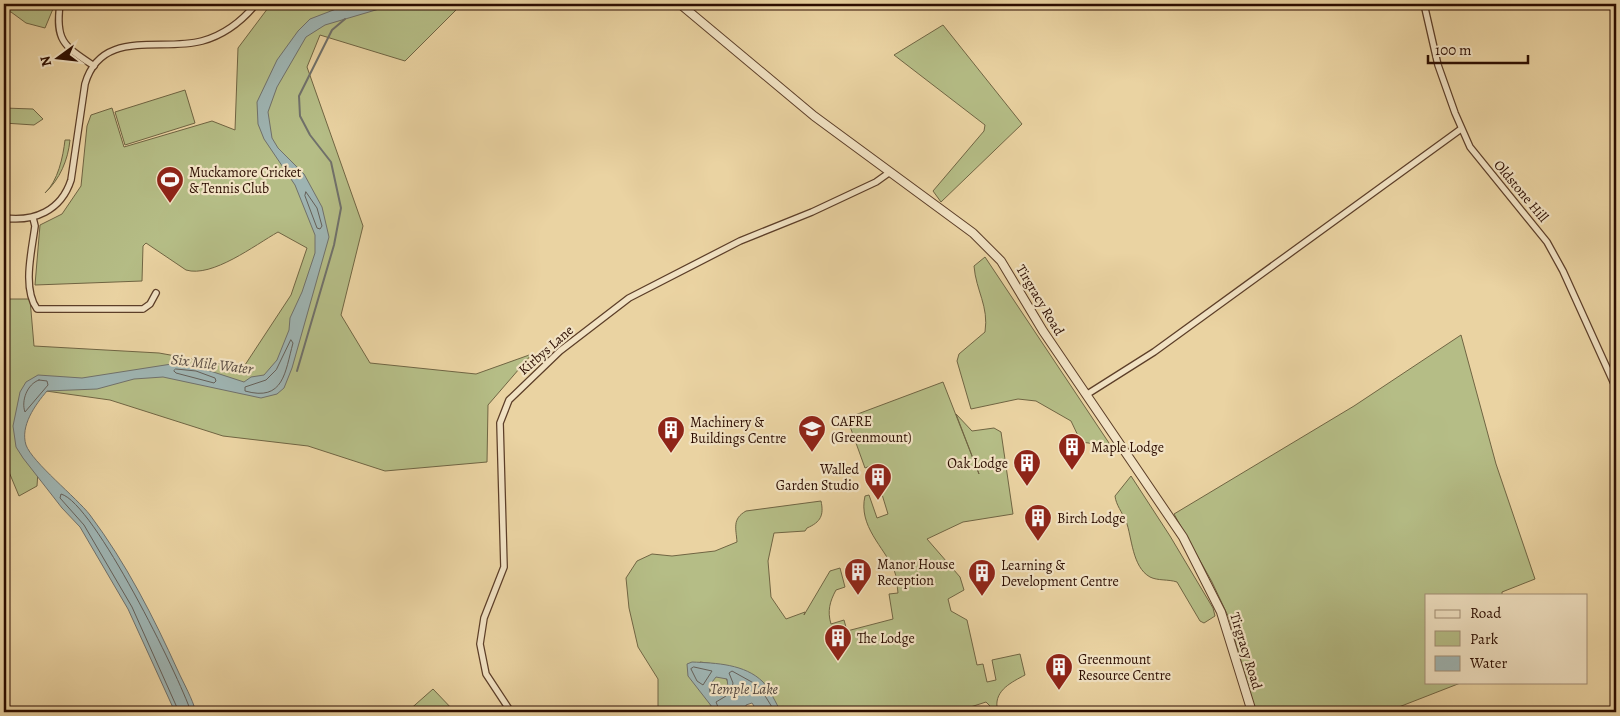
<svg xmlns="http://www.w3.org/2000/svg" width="1620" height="716" font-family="Alegreya,serif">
	<rect width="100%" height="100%" fill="#ead3a2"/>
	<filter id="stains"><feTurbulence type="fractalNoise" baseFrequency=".004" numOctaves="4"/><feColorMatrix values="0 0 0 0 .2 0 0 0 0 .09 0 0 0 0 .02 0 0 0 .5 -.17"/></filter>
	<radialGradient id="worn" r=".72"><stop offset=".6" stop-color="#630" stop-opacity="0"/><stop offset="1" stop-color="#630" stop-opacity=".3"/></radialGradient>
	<g fill="#b5bd86" stroke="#706543">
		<path d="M 4,4 L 55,4 L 45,28 L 26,23 L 11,12 L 4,12 Z"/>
		<path d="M 271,4 L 462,4 L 405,61 L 320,35 L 307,67 L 363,226 L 341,315 L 370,363 L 476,374 L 532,354 L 488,405 L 487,462 L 385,471 L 308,446 L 223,436 L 110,400 L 46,391 L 36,394 L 19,433 L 38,471 L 37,486 L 19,496 L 4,460 L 4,299 L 30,299 L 34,346 L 159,353 L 243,368 L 291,295 L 307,248 L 278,232 C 255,245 212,278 186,270 L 146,243 L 143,246 L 142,281 L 35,285 L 40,225 L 62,214 L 81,186 L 87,126 L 91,115 L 112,108 L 124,147 L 212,121 L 235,130 L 238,48 Z"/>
		<path d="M 943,25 L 1022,124 L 941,202 L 933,191 L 984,131 L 985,125 L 894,55 Z"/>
		<path d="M 185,90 L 195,123 L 125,145 L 115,112 Z"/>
		<path d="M 4,108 L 33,109 L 43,119 L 34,125 L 4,123 Z"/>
		<path d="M 65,140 L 70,140 C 68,160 60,179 45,193 C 58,181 63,157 65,140 Z"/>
		<path d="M 985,257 L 1111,446 L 1081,442 L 1071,421 L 1036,401 L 1018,399 L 971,409 L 957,361 L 959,354 L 985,332 C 989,306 976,291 974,266 Z"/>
		<path d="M 1461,335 L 1496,464 L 1535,579 L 1502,592 L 1502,595 L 1426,595 L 1426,682 L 1463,682 L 1386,712 L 1255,712 L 1229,618 L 1212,582 L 1174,514 L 1354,406 Z"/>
		<path d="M 943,382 L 979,474 L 956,414 L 972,431 L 994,428 L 1001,432 L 1013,514 L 963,522 L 927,539 L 960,577 L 964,590 L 948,599 L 951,611 L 967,620 L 977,665 L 983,664 L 987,682 L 996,680 L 992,660 L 1020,654 L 1025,675 C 1012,682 995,690 997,707 L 991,707 L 986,702 L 955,712 L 781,712 L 763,682 L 715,664 L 700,662 L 710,704 L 716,712 L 663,712 L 658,706 L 658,679 L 638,647 L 629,608 L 626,578 L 637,561 L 652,554 L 672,556 L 715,551 L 737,542 C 736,528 732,519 746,511 L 821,501 C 824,515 821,522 807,528 L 805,531 L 774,533 L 768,561 L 771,597 L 786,619 L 805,612 L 804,615 L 830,571 L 840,568 L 845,587 L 836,590 C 830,601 827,611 831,624 L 844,620 L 847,631 L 893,619 L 889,594 L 898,593 C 897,586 897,576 894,570 C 884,547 858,526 865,496 L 869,495 L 877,518 L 888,514 L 873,465 L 865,468 L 847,418 Z"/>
		<path d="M 1131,476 L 1170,536 L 1213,608 L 1215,616 L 1204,623 L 1200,621 L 1177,582 C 1168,579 1158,581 1150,577 C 1132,567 1132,537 1126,521 C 1122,512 1116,505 1115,496 Z"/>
		<circle cx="719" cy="686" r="10"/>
		<path d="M 433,689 L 455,712 L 407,712 Z"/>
	</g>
	<g fill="#9eb4b2" stroke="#70716b" fill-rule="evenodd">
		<path d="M 349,4 L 396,4 L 325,25 L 306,37 L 277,87 L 268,112 L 272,138 L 278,148 L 304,174 L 322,207 L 329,237 L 292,368 L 284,388 L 277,394 L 261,398 L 163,377 L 134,379 L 97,389 L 47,391 C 35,405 20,426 26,445 C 32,462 77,498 90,515 C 126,563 153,616 178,671 C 184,684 192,698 196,712 L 175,712 L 128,609 L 80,527 L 62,508 L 23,458 L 16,447 L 13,426 L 20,392 L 26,382 L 38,375 L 82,378 L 178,363 L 198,367 L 244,382 L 251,377 L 264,375 L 277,360 L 289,330 L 290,318 L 302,292 L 315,253 L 315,235 L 295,185 L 264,139 L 258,124 L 257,102 L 277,60 L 298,31 L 310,19 Z"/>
		<path d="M 692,662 C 716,663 745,664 763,682 C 770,690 776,703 781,712 L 758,712 L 752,703 L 746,705 L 746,712 L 716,712 L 688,676 L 687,664 ZM 716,677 L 727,679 L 728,687 L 725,693 L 715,695 L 710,693 L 709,686 Z"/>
	</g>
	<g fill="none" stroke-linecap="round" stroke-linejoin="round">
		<g stroke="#656059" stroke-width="1">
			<path d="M 306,192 L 317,208 L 322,226 L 320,229 L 317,228 L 305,196 Z"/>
			<path d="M 291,340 L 293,343 C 285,372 284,402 245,391 L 245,387 L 266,380 L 276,370 Z"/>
			<path d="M 176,369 L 196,371 L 215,378 L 216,381 L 214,383 L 176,373 L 174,371 Z"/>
			<path d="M 39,380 L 47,381 L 48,385 L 25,412 C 21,401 27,384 39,380 Z"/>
			<path d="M 694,667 L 712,671 L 703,685 L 697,681 L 691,669 Z"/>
			<path d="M 179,712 L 132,607 L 84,525 L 60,498 L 61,494 C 94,503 179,676 191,712"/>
			<path d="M 720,712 L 716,702 L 731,693 L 733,683 L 729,673 L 732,671 L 759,686 L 775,712"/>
		</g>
		<path stroke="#70716b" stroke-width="2" d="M 297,371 L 334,245 L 341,208 L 331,162 L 310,135 L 300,116 L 299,96 L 332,30 L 345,19"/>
		<defs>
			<g id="minor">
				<path d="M 60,4 C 55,41 64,46 94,66"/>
				<path d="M 1424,4 L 1438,65 L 1455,113 L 1470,147 L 1547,242 L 1563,271 L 1616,388"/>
				<path d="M 4,218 C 34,222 61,211 71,180 L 85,84 C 101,28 161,52 202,41 C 224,35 242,21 256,4"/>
				<path d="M 33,218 L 35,226 C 32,250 22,288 37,309 L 143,309 L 150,304 L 156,293"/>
				<path d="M 1086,395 L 1154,352 L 1461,129"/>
				<path d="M 511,712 L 486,674 L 480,644 L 484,618 L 504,567 L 500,423 L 509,400 L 560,351 L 629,298 L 740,241 L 812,212 L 876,182 L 890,172"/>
			</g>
			<path id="tertiary" d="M 680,4 L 814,116 L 973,233 L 1001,261 L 1043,331 L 1183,537 L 1221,612 L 1252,712"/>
		</defs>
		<use href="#minor" stroke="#5c3e28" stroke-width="8"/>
		<use href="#tertiary" stroke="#5c3e28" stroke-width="10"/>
		<use href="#minor" stroke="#f1e2c3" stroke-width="5.5"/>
		<use href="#tertiary" stroke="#f1e2c3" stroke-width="8"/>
	</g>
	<defs>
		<symbol id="stadium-pin" viewBox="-11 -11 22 30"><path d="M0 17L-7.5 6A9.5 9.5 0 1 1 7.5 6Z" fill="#8f2418" stroke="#f1e2c3"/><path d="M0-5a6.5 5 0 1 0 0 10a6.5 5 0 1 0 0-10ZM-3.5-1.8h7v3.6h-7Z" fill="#fff"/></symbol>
		<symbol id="university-pin" viewBox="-11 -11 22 30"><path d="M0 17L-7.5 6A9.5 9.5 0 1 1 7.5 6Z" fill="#8f2418" stroke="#f1e2c3"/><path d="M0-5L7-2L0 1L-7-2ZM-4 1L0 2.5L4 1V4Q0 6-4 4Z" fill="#fff"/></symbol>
		<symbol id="building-pin" viewBox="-11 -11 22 30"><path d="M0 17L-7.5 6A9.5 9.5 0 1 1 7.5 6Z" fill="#8f2418" stroke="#f1e2c3"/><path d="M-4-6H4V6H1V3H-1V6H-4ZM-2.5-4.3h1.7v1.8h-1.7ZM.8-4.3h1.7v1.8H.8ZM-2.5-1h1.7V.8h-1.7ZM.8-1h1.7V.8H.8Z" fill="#fff"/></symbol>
	</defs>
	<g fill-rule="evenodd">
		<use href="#stadium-pin" x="154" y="164" width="32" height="43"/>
		<use href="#university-pin" x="796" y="413" width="32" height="43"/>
		<use href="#building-pin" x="655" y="414" width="32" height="43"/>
		<use href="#building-pin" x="1056" y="431" width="32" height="43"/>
		<use href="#building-pin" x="1011" y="447" width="32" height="43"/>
		<use href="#building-pin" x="862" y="461" width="32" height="43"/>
		<use href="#building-pin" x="1022" y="502" width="32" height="43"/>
		<use href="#building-pin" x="842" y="556" width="32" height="43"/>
		<use href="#building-pin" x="966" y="557" width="32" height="43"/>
		<use href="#building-pin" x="822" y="622" width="32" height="43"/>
		<use href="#building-pin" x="1043" y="651" width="32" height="43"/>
	</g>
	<g text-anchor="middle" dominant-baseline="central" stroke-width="4.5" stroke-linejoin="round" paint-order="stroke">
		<g font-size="14" fill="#2c0d00" stroke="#f1e2c3" text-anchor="start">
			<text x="189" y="172">Muckamore Cricket<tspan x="189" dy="16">&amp; Tennis Club</tspan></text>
			<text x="831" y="421">CAFRE<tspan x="831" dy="16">(Greenmount)</tspan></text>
			<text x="690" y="422">Machinery &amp;<tspan x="690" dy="16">Buildings Centre</tspan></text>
			<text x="1091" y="447">Maple Lodge</text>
			<text x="1008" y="463" text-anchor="end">Oak Lodge</text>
			<text x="859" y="469" text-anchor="end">Walled<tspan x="859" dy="16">Garden Studio</tspan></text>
			<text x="1057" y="518">Birch Lodge</text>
			<text x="877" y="564">Manor House<tspan x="877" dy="16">Reception</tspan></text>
			<text x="1001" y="565">Learning &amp;<tspan x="1001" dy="16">Development Centre</tspan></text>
			<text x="857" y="638">The Lodge</text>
			<text x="1078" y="659">Greenmount<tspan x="1078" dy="16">Resource Centre</tspan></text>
		</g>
		<g font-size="14" fill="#2c0d00" stroke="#f1e2c3">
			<text transform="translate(1521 191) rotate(50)">Oldstone Hill</text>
			<text transform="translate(1040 300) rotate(59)">Tirgracy Road</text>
			<text transform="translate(546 350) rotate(-41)">Kirbys Lane</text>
			<text transform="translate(1246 651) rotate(73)">Tirgracy Road</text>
		</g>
		<g font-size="15" font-style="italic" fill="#54473e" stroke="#f1e2c3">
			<text transform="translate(212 364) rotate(7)">Six Mile Water</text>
			<text x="744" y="689">Temple Lake</text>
		</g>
	</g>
	<rect width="1620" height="716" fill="none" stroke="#ead3a2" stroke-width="20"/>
	<rect x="5" y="5" width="1610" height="706" fill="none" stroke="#2c0d00" stroke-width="2.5"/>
	<rect x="10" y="10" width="1600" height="696" fill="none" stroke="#2c0d00"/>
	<rect x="1425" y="594" width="162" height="90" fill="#f1e2c3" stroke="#a28d75"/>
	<rect x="1435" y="610" width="25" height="8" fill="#f1e2c3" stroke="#a28d75"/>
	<text x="1470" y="618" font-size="15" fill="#2c0d00">Road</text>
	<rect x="1435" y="631" width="25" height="15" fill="#b5bd86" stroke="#a28d75"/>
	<text x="1470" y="644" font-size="15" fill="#2c0d00">Park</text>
	<rect x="1435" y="656" width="25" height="15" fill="#9eb4b2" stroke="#a28d75"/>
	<text x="1470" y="668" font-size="15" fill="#2c0d00">Water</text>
	<g transform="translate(58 58) rotate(255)" stroke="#f1e2c3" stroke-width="4" paint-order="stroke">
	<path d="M0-4L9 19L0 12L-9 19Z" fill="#2c0d00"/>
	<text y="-8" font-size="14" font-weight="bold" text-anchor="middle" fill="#2c0d00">N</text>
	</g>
	<path d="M1428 55v8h100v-8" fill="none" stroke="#2c0d00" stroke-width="2.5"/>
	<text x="1435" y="55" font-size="15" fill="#2c0d00" stroke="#f1e2c3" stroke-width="4" paint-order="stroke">100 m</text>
	<rect width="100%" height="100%" filter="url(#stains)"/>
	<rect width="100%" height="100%" fill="url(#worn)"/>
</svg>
